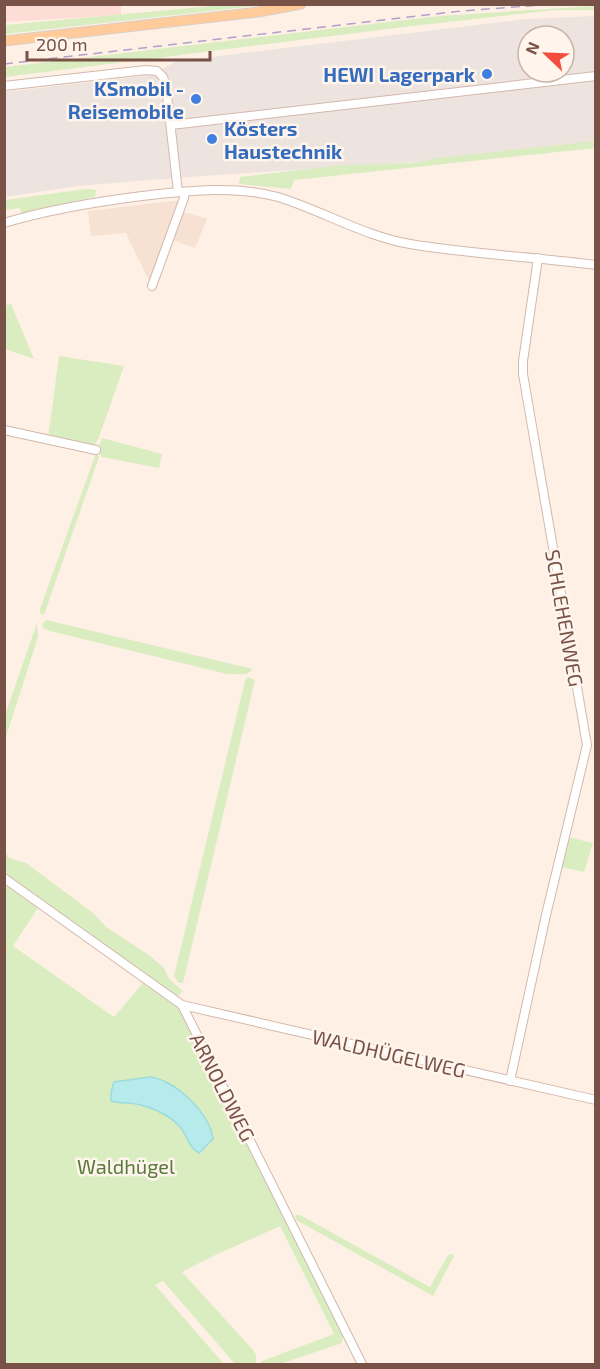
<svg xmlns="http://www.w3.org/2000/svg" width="600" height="1369" font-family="'Exo 2',sans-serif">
	<rect width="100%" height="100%" fill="#fef0e4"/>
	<path fill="#f6e1d2" d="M 181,200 L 178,210 L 207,219 L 195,248 L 167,238 L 151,285 L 126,233 L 91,236 L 88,211 Z"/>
	<path fill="#ffddd7" d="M 5,5 L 121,5 L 121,15 L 5,22 Z"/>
	<path fill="#eee4df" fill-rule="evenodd" d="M 595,16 L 595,142 L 464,159 L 201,176 L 78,186 L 5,197 L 4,92 L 152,75 L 177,61 L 526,19 ZM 528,36 L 564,36 L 564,72 L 528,72 Z"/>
	<g fill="#daedc1">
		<path d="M 213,5 L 264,5 L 5,34 L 5,25 L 212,6 Z"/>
		<path d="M 595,6 L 595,10 L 554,10 L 404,27 L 5,77 L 5,67 L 440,16 Z"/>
		<path d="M 595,141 L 595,148 L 294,180 L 291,189 L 239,184 L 240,177 L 343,165 L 415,163 L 437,158 Z"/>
		<path d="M 86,189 L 96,190 L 95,197 L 21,213 L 20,208 L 5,210 L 5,200 Z"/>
		<path d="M 11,304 L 34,359 L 5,349 L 5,305 Z"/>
		<path d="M 59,356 L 124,366 L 99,437 L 93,448 L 48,438 Z"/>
		<path d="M 102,438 L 162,454 L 159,468 L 102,457 L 97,451 Z"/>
		<path d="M 96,453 L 99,457 L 44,615 L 40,613 L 40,609 Z"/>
		<path d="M 46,620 L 253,669 L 247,674 L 227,674 L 50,631 L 43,628 L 42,625 Z"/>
		<path d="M 37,623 L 38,637 L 5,740 L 5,715 Z"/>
		<path d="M 248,677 L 255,680 L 183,983 L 179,983 L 174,976 L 245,681 Z"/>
		<path d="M 568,837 L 593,843 L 584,872 L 561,867 Z"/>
		<path d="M 4,849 L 9,858 L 26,863 L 93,913 L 106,927 L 149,955 L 164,968 L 169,979 L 183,991 L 177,997 L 172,994 L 5,874 Z"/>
		<path d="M 4,884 L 38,908 L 13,946 L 114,1017 L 143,983 L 182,1011 L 343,1335 L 342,1343 L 280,1364 L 260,1364 L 262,1361 L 334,1334 L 280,1226 L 211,1257 L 182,1272 L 253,1350 L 256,1355 L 256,1364 L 235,1364 L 163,1281 L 155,1285 L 224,1364 L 5,1364 Z"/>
		<path d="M 295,1215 L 300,1215 L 430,1287 L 448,1255 L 452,1254 L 454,1256 L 433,1296 L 296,1220 Z"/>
	</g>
	<path fill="#b7eaea" stroke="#9cdcdc" stroke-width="1.5" d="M 150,1077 C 174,1079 211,1114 213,1139 L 199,1153 C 188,1147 188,1136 180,1127 C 173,1118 156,1109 144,1106 C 134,1102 122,1104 111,1101 L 111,1092 L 114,1082 Z"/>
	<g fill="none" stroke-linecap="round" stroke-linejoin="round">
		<defs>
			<g id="minor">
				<path d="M 4,86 L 146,70 L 157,71 L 163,77 L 166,86 L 178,192"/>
				<path d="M 171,125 L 596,76"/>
				<path d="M 4,223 C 50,209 95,202 142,196 C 187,191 233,185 278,197 C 323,211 364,236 410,244 C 471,254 534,257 596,265"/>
				<path d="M 152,286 L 184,198 L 184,192"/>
				<path d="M 4,430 L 96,450"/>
				<path d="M 4,878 L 182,1005 L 362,1364"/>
				<path d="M 182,1005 L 596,1100"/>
				<path d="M 510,1081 L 546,915 L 587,745 L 523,374 L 523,361 L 538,258"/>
			</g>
			<path id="major" d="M 4,41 L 258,12 L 301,4"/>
		</defs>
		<use href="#minor" stroke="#d3b8ac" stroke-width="10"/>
		<use href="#major" stroke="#d9cfcb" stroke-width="11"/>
		<use href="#minor" stroke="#fff" stroke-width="8"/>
		<use href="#major" stroke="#ffcb9a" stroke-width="9"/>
		<path stroke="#b1a1c9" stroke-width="1.5" stroke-dasharray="9 6" stroke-linecap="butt" d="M 4,64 L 461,11 L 555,4"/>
	</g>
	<g fill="#3f7fe0" stroke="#fff5ec" stroke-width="2">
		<circle cx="487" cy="74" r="6"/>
		<circle cx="196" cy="99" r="6"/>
		<circle cx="212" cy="139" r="6"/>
	</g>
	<g text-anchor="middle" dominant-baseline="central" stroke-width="5" stroke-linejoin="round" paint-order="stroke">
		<g font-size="20" font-weight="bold" fill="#366cbe" stroke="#fff5ec" text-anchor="end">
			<text x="475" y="74">HEWI Lagerpark</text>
			<text x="184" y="88">KSmobil -<tspan x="184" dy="23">Reisemobile</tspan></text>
			<text x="224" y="128" text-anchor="start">Kösters<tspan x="224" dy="23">Haustechnik</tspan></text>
		</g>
		<g font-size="20" fill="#795247" stroke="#fff5ec">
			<text transform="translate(565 618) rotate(80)">SCHLEHENWEG</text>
			<text transform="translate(389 1053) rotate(13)">WALDHÜGELWEG</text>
			<text transform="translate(223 1087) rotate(63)">ARNOLDWEG</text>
		</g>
		<g font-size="20" fill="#587a3c" stroke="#fff5ec">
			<text x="126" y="1166">Waldhügel</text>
		</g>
	</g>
	<rect width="600" height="1369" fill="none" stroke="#795247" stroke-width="12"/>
	<g transform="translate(546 54) rotate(293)"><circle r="28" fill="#fff5ec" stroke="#c9b4aa" stroke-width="1.5"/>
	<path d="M0-4.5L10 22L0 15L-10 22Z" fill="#f24d3f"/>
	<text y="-9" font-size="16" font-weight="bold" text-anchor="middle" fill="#795247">N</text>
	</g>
	<path d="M27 51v9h183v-9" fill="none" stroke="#795247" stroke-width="3"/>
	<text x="36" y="51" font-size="18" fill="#795247" stroke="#fff5ec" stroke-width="4.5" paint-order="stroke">200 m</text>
</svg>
